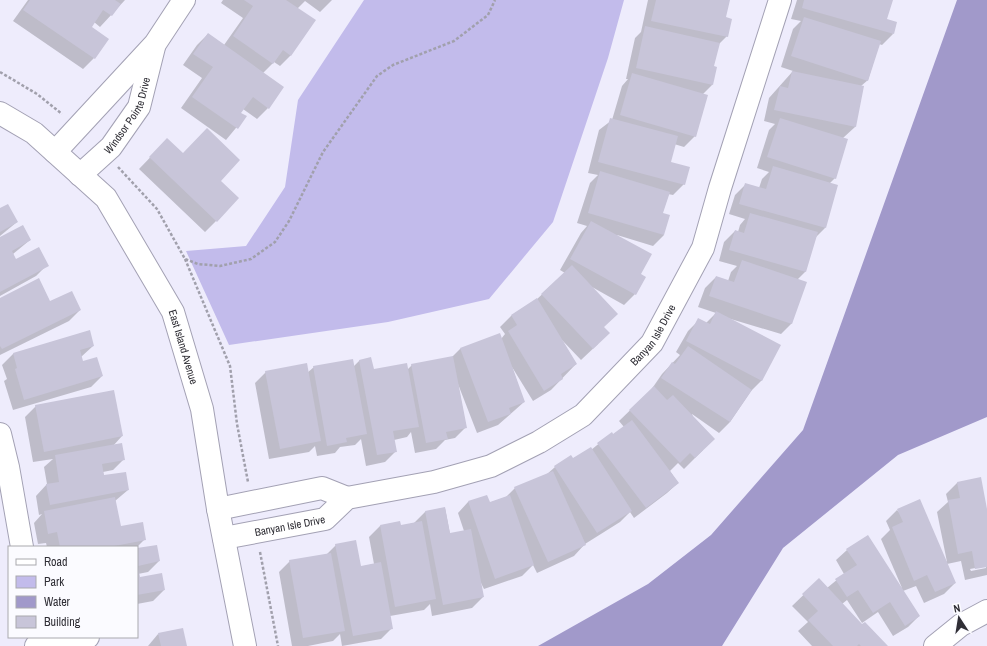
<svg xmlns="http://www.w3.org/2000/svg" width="987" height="646" font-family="'Archivo Narrow',sans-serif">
	<rect width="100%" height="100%" fill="#eeecfc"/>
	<path fill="#c2bbeb" d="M 364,0 L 624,0 L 608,58 L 553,222 L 489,299 L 388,322 L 229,345 L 186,251 L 246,246 L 285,187 L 298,100 Z"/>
	<path fill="#a199ca" d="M 957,0 L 987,0 L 987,417 L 898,455 L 783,548 L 722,646 L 538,646 L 648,584 L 711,535 L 803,430 Z"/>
	<g fill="#0003" fill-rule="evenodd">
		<path d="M 28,0 L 125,0 L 100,27 L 94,22 L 90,27 L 94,58 L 83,69 L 13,21 Z"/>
		<path d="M 223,0 L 332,0 L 320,12 L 305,1 L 297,9 L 291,55 L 280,66 L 274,62 L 263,73 L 268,108 L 257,119 L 243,109 L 240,113 L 245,117 L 226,140 L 181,108 L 202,78 L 183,65 L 197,45 L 208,34 L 224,45 L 243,18 L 221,3 Z"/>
		<path d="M 648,0 L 729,0 L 725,18 L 727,36 L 718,45 L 713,67 L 716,68 L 712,85 L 702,95 L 695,136 L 684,147 L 674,144 L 670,162 L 684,184 L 673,195 L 668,194 L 662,214 L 664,235 L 653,246 L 617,235 L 639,274 L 635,294 L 624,305 L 592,287 L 603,327 L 598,344 L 581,360 L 561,339 L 576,364 L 551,390 L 533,401 L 512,367 L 524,402 L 498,425 L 477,433 L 458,384 L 466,427 L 455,438 L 445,440 L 436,449 L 415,453 L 411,432 L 407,437 L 394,440 L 396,451 L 385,462 L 366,466 L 361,439 L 355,445 L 340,447 L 335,453 L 317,456 L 315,446 L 309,452 L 269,459 L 255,383 L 266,372 L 307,373 L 314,367 L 354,366 L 360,360 L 373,371 L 407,370 L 412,365 L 452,357 L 460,349 L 501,339 L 505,334 L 500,327 L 511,316 L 536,300 L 565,273 L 560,270 L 581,233 L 587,226 L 577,223 L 590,183 L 598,175 L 588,173 L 599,130 L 612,120 L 622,86 L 628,79 L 626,79 L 635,38 L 641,32 Z"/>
		<path d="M 797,0 L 892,0 L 886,20 L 893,34 L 882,45 L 879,44 L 868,80 L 861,86 L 855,127 L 843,138 L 835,178 L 829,184 L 837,186 L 825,228 L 815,238 L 805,272 L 797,280 L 792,323 L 781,334 L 724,317 L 762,380 L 751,391 L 730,422 L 719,433 L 692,414 L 703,450 L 684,469 L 678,463 L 670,471 L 678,483 L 667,493 L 634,518 L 630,512 L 620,522 L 585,544 L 574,556 L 537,573 L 533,565 L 522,576 L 484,589 L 480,581 L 483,597 L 472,608 L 432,616 L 430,604 L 424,610 L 390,616 L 392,628 L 381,639 L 342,646 L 340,634 L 333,641 L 308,646 L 292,646 L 279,572 L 290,561 L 326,555 L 336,545 L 360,567 L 374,564 L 369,537 L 380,526 L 401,526 L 414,523 L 425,512 L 445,508 L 450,534 L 464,531 L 458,513 L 468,502 L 489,503 L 506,497 L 515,488 L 546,475 L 555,467 L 591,450 L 612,433 L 613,435 L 624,427 L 619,421 L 651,390 L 662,374 L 680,355 L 676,352 L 688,331 L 699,320 L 706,323 L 716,313 L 698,307 L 705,288 L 716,277 L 728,281 L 731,272 L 737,266 L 719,261 L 724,242 L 735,231 L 738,232 L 740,225 L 745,219 L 729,214 L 735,195 L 746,184 L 759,188 L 762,179 L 769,172 L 757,168 L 769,130 L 775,124 L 764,121 L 769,98 L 793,71 L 781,67 L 793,29 L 801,21 L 791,19 Z"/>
		<path d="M 167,140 L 183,154 L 219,181 L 216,221 L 205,232 L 139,169 Z"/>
		<path d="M 0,209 L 17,222 L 0,236 Z"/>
		<path d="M 0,239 L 30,240 L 13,254 L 16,261 L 47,265 L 36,276 L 0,296 Z"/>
		<path d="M 0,299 L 50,303 L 80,310 L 69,321 L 0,355 Z"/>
		<path d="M 89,331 L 93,346 L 81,357 L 82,362 L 102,376 L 91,387 L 13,410 L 4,381 L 7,379 L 2,365 L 13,354 Z"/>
		<path d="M 36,406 L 122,436 L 113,446 L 124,459 L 113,470 L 103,472 L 104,477 L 128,490 L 115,501 L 120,528 L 145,539 L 137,547 L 47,547 L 46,543 L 38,544 L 34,523 L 42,514 L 39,515 L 36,496 L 47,484 L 44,467 L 53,459 L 33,462 L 25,417 Z"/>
		<path d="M 980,478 L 987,513 L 987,575 L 965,580 L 961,561 L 947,564 L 955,583 L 944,594 L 924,603 L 916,586 L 903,591 L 919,616 L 908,627 L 893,636 L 878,612 L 862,623 L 847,600 L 842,604 L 862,625 L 886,646 L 812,646 L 798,631 L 808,622 L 792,606 L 819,580 L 827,588 L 844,574 L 836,560 L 847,550 L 902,588 L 881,539 L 890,530 L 886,521 L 897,510 L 947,562 L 937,512 L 948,502 L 946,494 L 957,483 ZM 986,566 L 986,568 L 971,571 L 970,569 Z"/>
		<path d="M 137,549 L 159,561 L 148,572 L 138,574 L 139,579 L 164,590 L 153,601 L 137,604 Z"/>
		<path d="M 158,634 L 186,646 L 148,646 Z"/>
	</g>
	<g fill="#c8c5d9">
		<path d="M 30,0 L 115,0 L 121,4 L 112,16 L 103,10 L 92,27 L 109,39 L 95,59 L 23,10 Z"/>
		<path d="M 244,0 L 286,0 L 316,20 L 291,56 L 283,50 L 273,64 L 233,36 L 253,6 Z"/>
		<path d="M 656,0 L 730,0 L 726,17 L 732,19 L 728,37 L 651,21 Z"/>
		<path d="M 804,0 L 893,0 L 887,19 L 897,22 L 894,34 L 802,8 Z"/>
		<path d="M 804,17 L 881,41 L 868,81 L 791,56 Z"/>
		<path d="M 645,26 L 720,43 L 714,66 L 717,67 L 713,85 L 636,68 Z"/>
		<path d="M 208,33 L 284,87 L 269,109 L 253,97 L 241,113 L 247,116 L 238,129 L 192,97 L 213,67 L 193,54 Z"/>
		<path d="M 792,71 L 864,86 L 856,127 L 774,110 L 780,86 L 788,88 Z"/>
		<path d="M 632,73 L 708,95 L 696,137 L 620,115 Z"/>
		<path d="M 610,118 L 678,136 L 671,162 L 690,167 L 685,185 L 598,162 Z"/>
		<path d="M 780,118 L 848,139 L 836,179 L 767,157 Z"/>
		<path d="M 207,128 L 240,160 L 221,181 L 239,198 L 217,222 L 149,157 L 167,138 L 183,153 Z"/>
		<path d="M 773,166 L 838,185 L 826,228 L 739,204 L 745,183 L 766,189 Z"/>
		<path d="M 600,171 L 670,192 L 663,213 L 670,215 L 664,235 L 588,213 Z"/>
		<path d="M 8,204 L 18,222 L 0,232 L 0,208 Z"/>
		<path d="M 750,213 L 818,232 L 806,272 L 729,250 L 735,230 L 744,233 Z"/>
		<path d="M 591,221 L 652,254 L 641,274 L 646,277 L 636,295 L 570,259 Z"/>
		<path d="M 23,225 L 31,240 L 12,251 L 16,259 L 39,247 L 49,266 L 0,292 L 0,237 Z"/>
		<path d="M 742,260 L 807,282 L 792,324 L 709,296 L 716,276 L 734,282 Z"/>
		<path d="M 572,265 L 618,314 L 604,327 L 610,333 L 593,349 L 541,294 Z"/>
		<path d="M 39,278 L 50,301 L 72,291 L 81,310 L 2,349 L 0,346 L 0,298 Z"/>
		<path d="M 537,298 L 577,364 L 561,374 L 563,379 L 544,391 L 508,331 L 517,325 L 511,315 Z"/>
		<path d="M 716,311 L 781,345 L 762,381 L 686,341 L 698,318 L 710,324 Z"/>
		<path d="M 90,330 L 94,346 L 80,350 L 83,361 L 97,357 L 103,376 L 24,400 L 15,369 L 17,368 L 13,353 Z"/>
		<path d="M 500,333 L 525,402 L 509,408 L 511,414 L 488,422 L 460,348 Z"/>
		<path d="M 688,346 L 752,390 L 730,422 L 661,378 L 672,362 L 675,364 Z"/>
		<path d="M 453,356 L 467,428 L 446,432 L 448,439 L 426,443 L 411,364 Z"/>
		<path d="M 371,357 L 374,369 L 407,363 L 419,427 L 393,431 L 397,452 L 377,455 L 359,360 Z"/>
		<path d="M 353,359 L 367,434 L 346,438 L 347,442 L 327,446 L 313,366 Z"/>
		<path d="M 307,363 L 321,441 L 280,449 L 265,371 Z"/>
		<path d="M 654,386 L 667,400 L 673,395 L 715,439 L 695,458 L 690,453 L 680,463 L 629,410 Z"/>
		<path d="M 114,390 L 123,436 L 44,452 L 35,405 Z"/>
		<path d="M 632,420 L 679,483 L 646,508 L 597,443 L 612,432 L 613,434 Z"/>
		<path d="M 122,443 L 125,460 L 102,464 L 104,475 L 126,472 L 129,490 L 50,505 L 46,484 L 59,482 L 55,455 Z"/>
		<path d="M 591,447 L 632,511 L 597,533 L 554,466 L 571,455 L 573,458 Z"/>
		<path d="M 553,471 L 586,545 L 548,562 L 514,487 Z"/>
		<path d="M 981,477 L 987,509 L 987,567 L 975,569 L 972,551 L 958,554 L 948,500 L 960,498 L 957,482 Z"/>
		<path d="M 487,495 L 490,502 L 510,495 L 534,565 L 495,579 L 468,501 Z"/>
		<path d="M 115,497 L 121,526 L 143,522 L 146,540 L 109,547 L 60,547 L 57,532 L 48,534 L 44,511 Z"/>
		<path d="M 920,499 L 956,583 L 935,592 L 927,575 L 914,581 L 892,527 L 903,522 L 897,509 Z"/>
		<path d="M 445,507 L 450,533 L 471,529 L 484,597 L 443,605 L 425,511 Z"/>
		<path d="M 400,521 L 401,525 L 422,521 L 436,599 L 395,607 L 380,525 Z"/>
		<path d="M 868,535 L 920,616 L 905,626 L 890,602 L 873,613 L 858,590 L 847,597 L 835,579 L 857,565 L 846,549 Z"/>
		<path d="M 356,540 L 361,566 L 381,562 L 393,629 L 353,636 L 335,544 Z"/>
		<path d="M 157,545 L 160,561 L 138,566 L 140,577 L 162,573 L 165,590 L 137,595 L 137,548 Z"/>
		<path d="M 331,553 L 345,631 L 303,638 L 289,560 Z"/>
		<path d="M 819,578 L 862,624 L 865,622 L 888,646 L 861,646 L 859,644 L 857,646 L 833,646 L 808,620 L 818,611 L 802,594 Z"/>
		<path d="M 183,628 L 187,646 L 161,646 L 158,633 Z"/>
	</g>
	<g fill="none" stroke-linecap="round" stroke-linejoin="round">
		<defs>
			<g id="minor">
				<path id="s1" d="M 0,113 L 34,133 L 106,198 L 173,312 L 202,409 L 218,509 L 245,646"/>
				<path d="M 55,152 L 155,44 L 184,0"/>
				<path id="s2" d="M 80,175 L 111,147 L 139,107 L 154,47"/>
				<path d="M 0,434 L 8,467 L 22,547"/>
				<path d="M 218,509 L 322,488 L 347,498"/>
				<path id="s3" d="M 224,538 L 325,519 L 347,498 L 434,482 L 491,466 L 539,442 L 583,415 L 652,343 L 703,248 L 720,188 L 780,0"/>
				<path d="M 36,646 L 88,637"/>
				<path d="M 935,646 L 961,625 L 987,611"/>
			</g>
		</defs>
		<use href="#minor" stroke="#a3a1b4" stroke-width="24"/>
		<g stroke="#a1a0ac" stroke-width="2.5" stroke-dasharray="3 2" stroke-linecap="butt">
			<path d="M 0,72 L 37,94 L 62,114"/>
			<path d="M 118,167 L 157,209 L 185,259 L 198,264 L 220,266 L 251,259 L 275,242 L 289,221 L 323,152 L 377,76 L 393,65 L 454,41 L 488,15 L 495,0"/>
			<path d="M 185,259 L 230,366 L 237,424 L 248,482"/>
			<path d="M 260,552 L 278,646"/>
		</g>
		<use href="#minor" stroke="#fff" stroke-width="22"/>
	</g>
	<g text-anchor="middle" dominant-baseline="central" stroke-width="3.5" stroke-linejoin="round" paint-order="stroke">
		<g font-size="11" fill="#2f2e35" stroke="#fbfbff">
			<text stroke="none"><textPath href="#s2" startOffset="78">Windsor Pointe Drive</textPath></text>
			<text stroke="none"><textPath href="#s3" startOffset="493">Banyan Isle Drive</textPath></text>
			<text stroke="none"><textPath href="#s1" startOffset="305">East Island Avenue</textPath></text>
			<text stroke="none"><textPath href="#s3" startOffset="67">Banyan Isle Drive</textPath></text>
		</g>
	</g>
	<rect x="8" y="546" width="130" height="92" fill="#fbfbff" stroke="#a9a9ae"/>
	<rect x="16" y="559" width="20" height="6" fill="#ffffff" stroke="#a9a9ae"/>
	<text x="44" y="566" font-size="12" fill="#2f2e35">Road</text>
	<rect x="16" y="576" width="20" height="12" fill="#c2bbeb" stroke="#a9a9ae"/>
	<text x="44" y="586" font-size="12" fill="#2f2e35">Park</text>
	<rect x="16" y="596" width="20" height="12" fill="#a199ca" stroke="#a9a9ae"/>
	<text x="44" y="606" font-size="12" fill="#2f2e35">Water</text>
	<rect x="16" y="616" width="20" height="12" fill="#c8c5d9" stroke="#a9a9ae"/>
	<text x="44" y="626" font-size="12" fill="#2f2e35">Building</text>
	<g transform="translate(959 618) rotate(348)" stroke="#fbfbff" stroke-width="3" paint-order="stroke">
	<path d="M0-3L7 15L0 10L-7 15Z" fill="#2f2e35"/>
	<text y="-6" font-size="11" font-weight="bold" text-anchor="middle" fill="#2f2e35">N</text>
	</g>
</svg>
